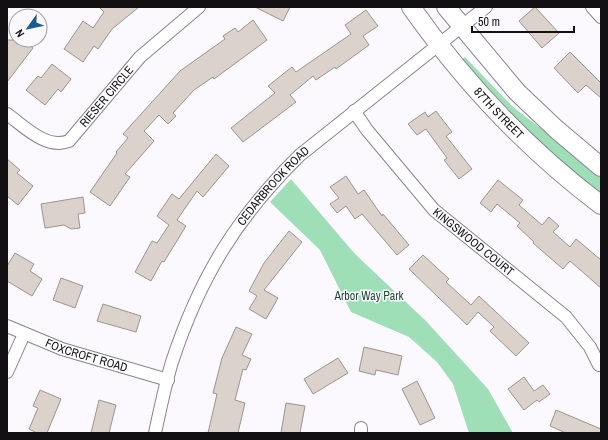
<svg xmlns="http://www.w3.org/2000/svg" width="608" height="440" font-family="'Archivo Narrow',sans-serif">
	<rect width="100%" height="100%" fill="#fcf9fe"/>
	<g fill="#9fdfb8">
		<path d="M 465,57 L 513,107 L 556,140 L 601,178 L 601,196 L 540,143 L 504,107 L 466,65 L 462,59 Z"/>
		<path d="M 291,179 L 355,254 L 426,321 L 488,389 L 513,433 L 469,433 L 453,384 L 437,362 L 409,337 L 351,312 L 320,250 L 270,202 Z"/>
	</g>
	<g fill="#dad2cb" stroke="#9c948d">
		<path d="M 99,7 L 139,7 L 112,29 L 98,49 L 94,46 L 83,62 L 64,49 L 83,21 L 93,28 L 104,12 Z"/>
		<path d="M 255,7 L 290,7 L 283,21 Z"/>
		<path d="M 535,7 L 559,33 L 542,48 L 519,21 Z"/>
		<path d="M 366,10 L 378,26 L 363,36 L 369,45 L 336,69 L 335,67 L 316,80 L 313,76 L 290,95 L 296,102 L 243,142 L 231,128 L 275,93 L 268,86 L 292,67 L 296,72 L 351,34 L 345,25 Z"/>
		<path d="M 253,20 L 267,40 L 214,79 L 213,77 L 194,90 L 173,113 L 176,116 L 168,124 L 159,115 L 144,131 L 154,141 L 125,174 L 130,177 L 110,206 L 90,192 L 117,153 L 116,152 L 128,138 L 123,134 L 180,71 L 225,39 L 223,36 L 235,28 L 238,32 Z"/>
		<path d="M 7,40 L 23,40 L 33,48 L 7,82 Z"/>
		<path d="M 570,52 L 601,83 L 601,98 L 586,85 L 578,93 L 554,68 Z"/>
		<path d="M 52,64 L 71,79 L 61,92 L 58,89 L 45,105 L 26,90 L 38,76 L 41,78 Z"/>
		<path d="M 436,111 L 452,132 L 446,136 L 472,169 L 459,179 L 444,160 L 447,158 L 426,129 L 417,135 L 408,124 L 425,112 L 428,117 Z"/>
		<path d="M 216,154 L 229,166 L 203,197 L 197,191 L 177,220 L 186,226 L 164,262 L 162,261 L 151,281 L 135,272 L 152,241 L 157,243 L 169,225 L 157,216 L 172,194 L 179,199 Z"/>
		<path d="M 7,159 L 20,170 L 17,173 L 33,186 L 18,205 L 7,196 Z"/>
		<path d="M 346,176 L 358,194 L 364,190 L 382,216 L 383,214 L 409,245 L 397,255 L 362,214 L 355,219 L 346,206 L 337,213 L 330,204 L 339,198 L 330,187 Z"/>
		<path d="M 498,180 L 523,200 L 519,205 L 542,225 L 549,217 L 559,226 L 553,232 L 570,247 L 576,239 L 601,260 L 601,288 L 570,261 L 563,269 L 533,243 L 534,242 L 517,226 L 520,223 L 497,204 L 491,212 L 480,203 Z"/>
		<path d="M 83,197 L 85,213 L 78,214 L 80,228 L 71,229 L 64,225 L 45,228 L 41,204 Z"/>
		<path d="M 289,231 L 302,242 L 264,290 L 278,298 L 266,319 L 249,309 L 257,296 L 249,291 L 264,263 Z"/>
		<path d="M 15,253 L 34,264 L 30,271 L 42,279 L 32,296 L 7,281 L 7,266 Z"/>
		<path d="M 423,255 L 449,279 L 446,282 L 471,305 L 479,296 L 529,343 L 516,356 L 490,331 L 494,327 L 478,312 L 467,325 L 409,269 Z"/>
		<path d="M 61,278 L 83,286 L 75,308 L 53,300 Z"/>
		<path d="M 103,304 L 141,316 L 136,332 L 97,321 Z"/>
		<path d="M 236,327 L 252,334 L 242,355 L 251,359 L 246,370 L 243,369 L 235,400 L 245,403 L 238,433 L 208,433 L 217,394 L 213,393 L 222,358 Z"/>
		<path d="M 364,347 L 402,356 L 398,375 L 376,370 L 375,375 L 359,371 Z"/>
		<path d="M 338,358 L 348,373 L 313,394 L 304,379 Z"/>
		<path d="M 524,377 L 534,391 L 543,385 L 550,394 L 539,402 L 537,400 L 524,410 L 508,389 Z"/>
		<path d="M 417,381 L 435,418 L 420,425 L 402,389 Z"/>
		<path d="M 40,390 L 61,399 L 47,433 L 37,433 L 29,429 L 38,408 L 33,406 Z"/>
		<path d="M 99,400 L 116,405 L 109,433 L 91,433 Z"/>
		<path d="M 286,403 L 305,406 L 300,433 L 281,433 Z"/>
		<path d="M 556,410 L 601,429 L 601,433 L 566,433 L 550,426 Z"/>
	</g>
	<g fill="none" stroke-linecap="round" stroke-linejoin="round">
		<defs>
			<g id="street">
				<path d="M 592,7 L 601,17"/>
				<path id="s1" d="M 354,111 L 367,130 L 434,210 L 566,317 L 590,347 L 599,365"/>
				<path id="s2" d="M 7,114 C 24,126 46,150 69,141 L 140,57 L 199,7"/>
				<path id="s3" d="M 7,326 L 62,349 L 168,380"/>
				<path d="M 7,372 L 24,334"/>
				<path d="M 361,428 L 361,433"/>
				<path id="s4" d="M 155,433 C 160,410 165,385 172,362 C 200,277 236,218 300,155 L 486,7"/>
			</g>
			<g id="secondary">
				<path id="s5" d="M 411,7 C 464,82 528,150 601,205"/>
				<path d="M 446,7 L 517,92 L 556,129 L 601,167"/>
			</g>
		</defs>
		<use href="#street" stroke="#89848c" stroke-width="14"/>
		<use href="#secondary" stroke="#89848c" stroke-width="20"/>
		<use href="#street" stroke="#fff" stroke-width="12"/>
		<use href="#secondary" stroke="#fff" stroke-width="18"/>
	</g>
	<g text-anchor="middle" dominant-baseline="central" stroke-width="3" stroke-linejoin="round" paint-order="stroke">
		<g font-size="12" fill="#121013" stroke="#fcf9fe">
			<text stroke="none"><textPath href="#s2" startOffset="129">RIESER CIRCLE</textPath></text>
			<text stroke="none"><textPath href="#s5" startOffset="138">87TH STREET</textPath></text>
			<text stroke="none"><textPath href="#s4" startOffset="278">CEDARBROOK ROAD</textPath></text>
			<text stroke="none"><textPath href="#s1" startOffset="178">KINGSWOOD COURT</textPath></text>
			<text stroke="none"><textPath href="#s3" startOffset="85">FOXCROFT ROAD</textPath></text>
		</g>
		<g font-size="12" fill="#214a33" stroke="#fcf9fe">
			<text x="369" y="296">Arbor Way Park</text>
		</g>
	</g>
	<rect width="608" height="440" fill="none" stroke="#121013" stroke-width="16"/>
	<g transform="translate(28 28) rotate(237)"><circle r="19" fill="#fcf9fe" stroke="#9e9ca0"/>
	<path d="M0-3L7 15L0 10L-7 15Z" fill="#185c91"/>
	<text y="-6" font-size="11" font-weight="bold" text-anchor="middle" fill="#121013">N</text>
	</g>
	<path d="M472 26v6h102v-6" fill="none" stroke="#121013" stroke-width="2"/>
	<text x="478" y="26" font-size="12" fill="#121013" stroke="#fcf9fe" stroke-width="3" paint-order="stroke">50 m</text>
</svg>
